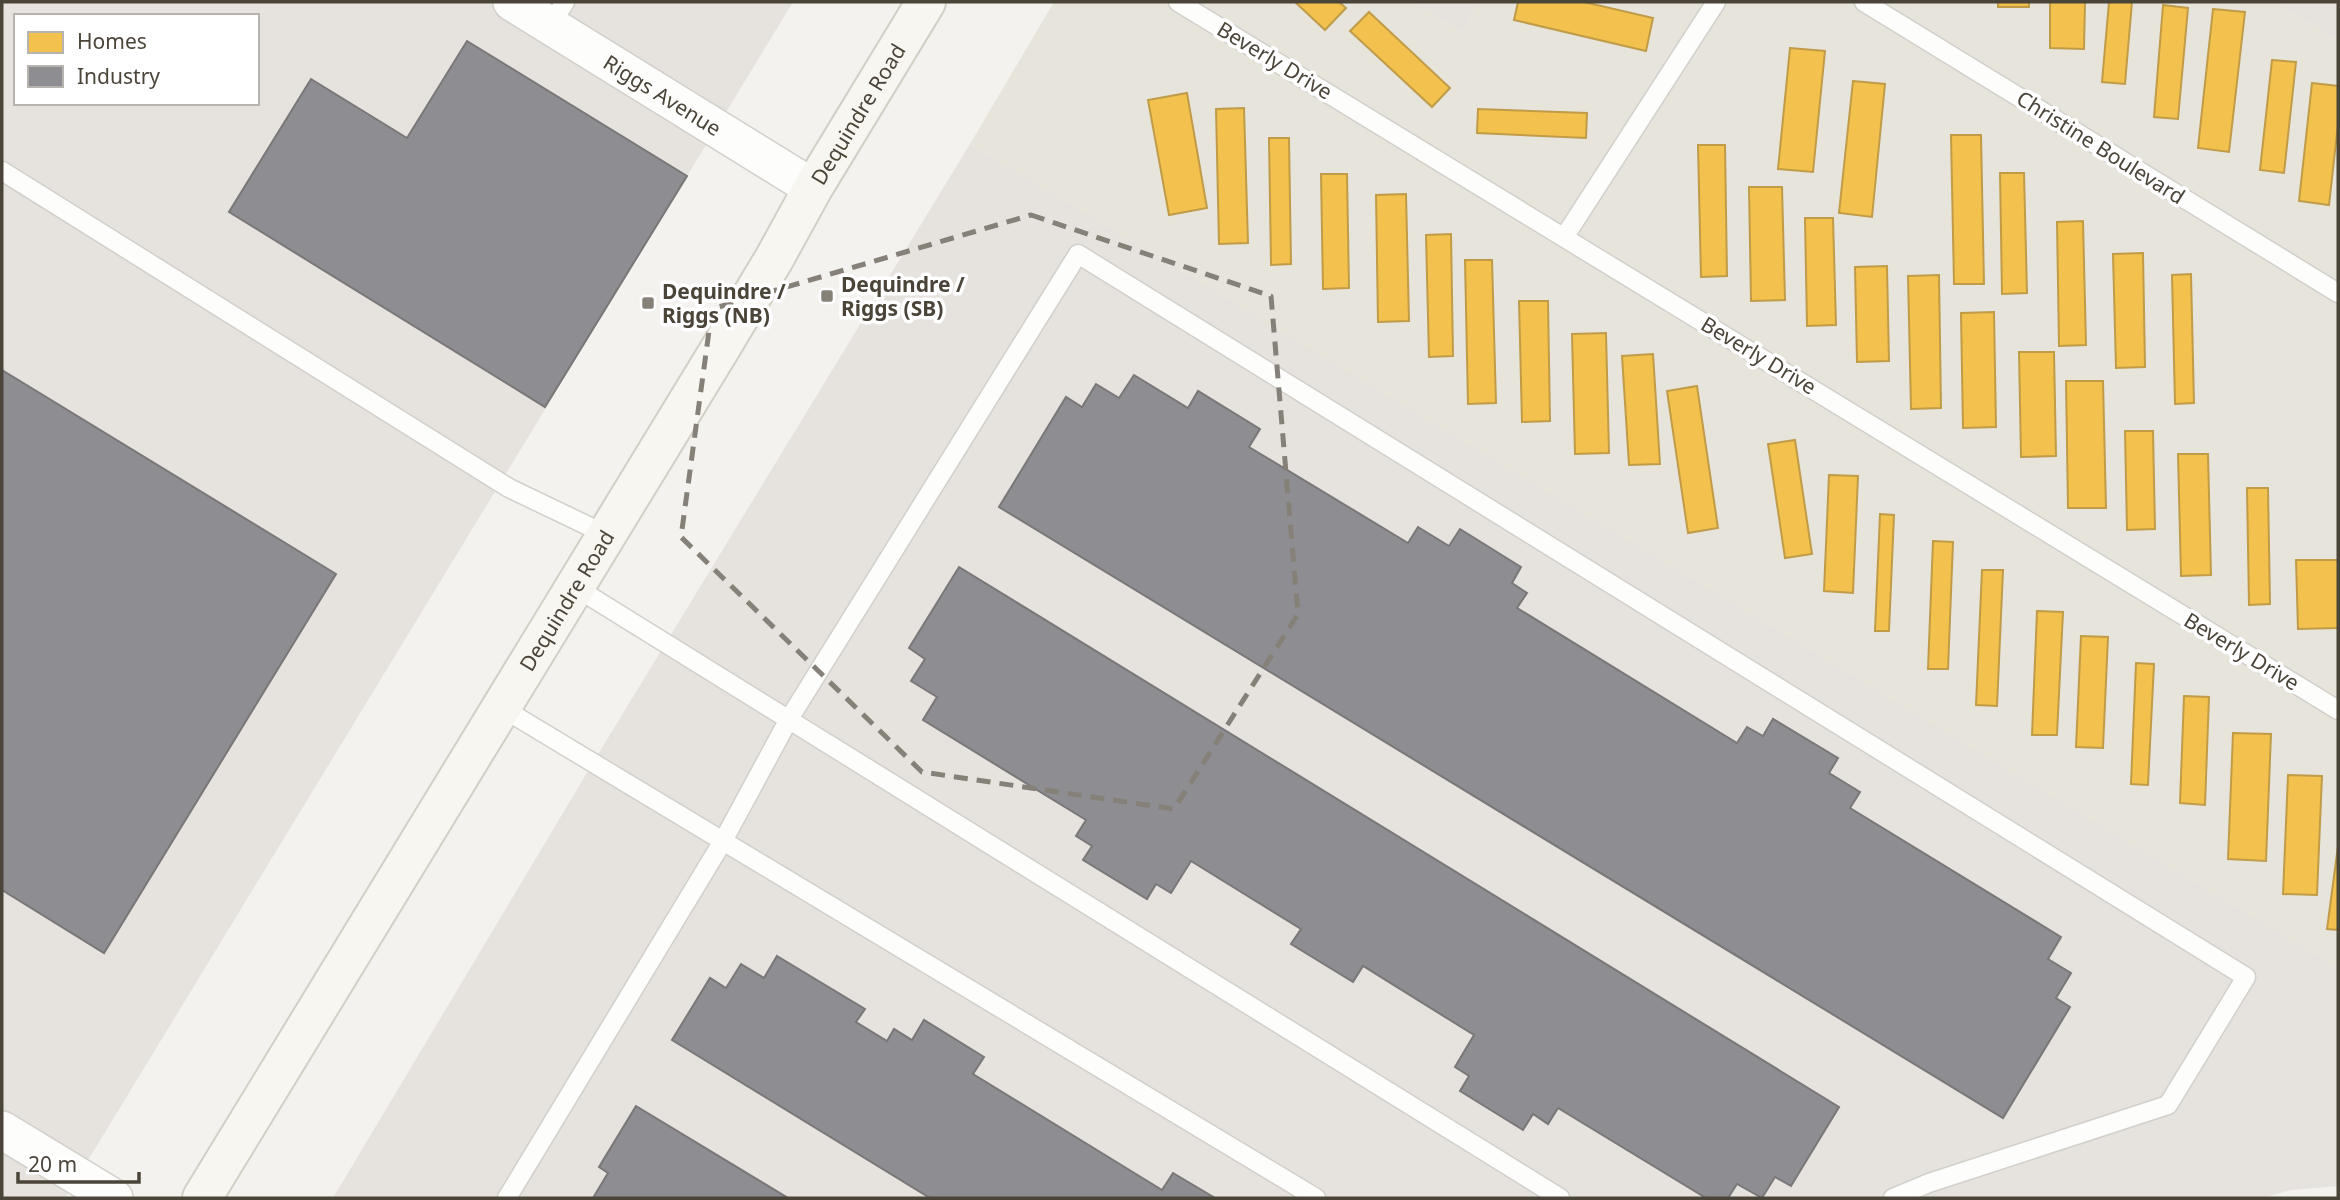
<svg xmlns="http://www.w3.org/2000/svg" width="2340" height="1200" font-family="'Noto Sans',sans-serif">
	<rect width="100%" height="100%" fill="#f4f2ee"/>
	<path fill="#e7e4dc" d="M 1054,2 L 1412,2 L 1462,32 L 1481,2 L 2275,2 L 2338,41 L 2338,975 L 970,144 Z"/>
	<g fill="#e6e2de" fill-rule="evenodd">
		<path d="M 2,2 L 793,2 L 65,1198 L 2,1198 ZM 16,16 L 257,16 L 257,103 L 16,103 Z"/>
		<path d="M 1412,2 L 1481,2 L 1462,32 Z"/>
		<path d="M 2275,2 L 2338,2 L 2338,41 Z"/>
		<path d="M 970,144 L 2338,969 L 2338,1186 L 2291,1190 L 2263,1198 L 333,1198 L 600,751 Z"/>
	</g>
	<g fill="#f2c14e" stroke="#c09c48" stroke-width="2">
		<path d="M 1295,2 L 1339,2 L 1346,8 L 1325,30 Z"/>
		<path d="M 1518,2 L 1584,2 L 1653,18 L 1646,51 L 1514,20 Z"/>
		<rect x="1998" y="2" width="31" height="5"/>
		<path d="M 2050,2 L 2085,2 L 2084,49 L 2050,48 Z"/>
		<path d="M 2109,2 L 2132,2 L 2125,84 L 2102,82 Z"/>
		<path d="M 2163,5 L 2188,8 L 2178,119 L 2154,117 Z"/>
		<path d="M 2213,9 L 2245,12 L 2229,152 L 2198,148 Z"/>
		<path d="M 1369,12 L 1450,88 L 1432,107 L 1350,31 Z"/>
		<path d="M 1790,48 L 1825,51 L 1813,172 L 1778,169 Z"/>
		<path d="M 2272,60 L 2296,62 L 2284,173 L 2260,170 Z"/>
		<path d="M 1853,81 L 1885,84 L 1872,217 L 1839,213 Z"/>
		<path d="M 2312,83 L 2338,86 L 2338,124 L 2329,205 L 2299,201 Z"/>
		<path d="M 1187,93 L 1207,208 L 1169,215 L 1148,100 Z"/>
		<path d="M 1244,108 L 1248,243 L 1219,244 L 1216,109 Z"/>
		<path d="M 1478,109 L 1587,113 L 1586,138 L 1477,133 Z"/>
		<path d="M 1951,135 L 1981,135 L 1984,284 L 1954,284 Z"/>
		<path d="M 1269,138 L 1289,138 L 1291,264 L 1271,265 Z"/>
		<path d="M 1698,145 L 1725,145 L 1727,276 L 1701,277 Z"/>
		<path d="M 2000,173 L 2024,173 L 2027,293 L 2002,294 Z"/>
		<path d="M 1321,174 L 1347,174 L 1349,288 L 1323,289 Z"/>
		<path d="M 1749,187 L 1782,187 L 1785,300 L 1751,301 Z"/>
		<path d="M 1406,194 L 1409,321 L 1378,322 L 1376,195 Z"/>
		<path d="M 1805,218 L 1833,218 L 1836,325 L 1807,326 Z"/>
		<path d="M 2083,221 L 2086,345 L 2059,346 L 2057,222 Z"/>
		<path d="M 1451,234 L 1453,356 L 1429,357 L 1426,235 Z"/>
		<path d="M 2143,253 L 2145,367 L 2116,368 L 2113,254 Z"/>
		<path d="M 1465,260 L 1492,260 L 1496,403 L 1468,404 Z"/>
		<path d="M 1887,266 L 1889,361 L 1857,362 L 1855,267 Z"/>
		<path d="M 2191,274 L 2194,403 L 2175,404 L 2172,275 Z"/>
		<path d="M 1939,275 L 1941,408 L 1911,409 L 1908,276 Z"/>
		<path d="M 1519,301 L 1548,301 L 1550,421 L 1522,422 Z"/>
		<path d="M 1994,312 L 1996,427 L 1963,428 L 1961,313 Z"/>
		<path d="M 1606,333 L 1609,453 L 1575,454 L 1572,334 Z"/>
		<path d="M 2019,352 L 2054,352 L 2056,456 L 2021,457 Z"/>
		<path d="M 1653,354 L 1660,464 L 1629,465 L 1622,356 Z"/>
		<path d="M 2066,381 L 2103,381 L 2106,508 L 2068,508 Z"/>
		<path d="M 1697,386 L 1718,528 L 1688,533 L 1667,391 Z"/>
		<path d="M 2125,431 L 2153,431 L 2155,529 L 2127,530 Z"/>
		<path d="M 1795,440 L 1812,554 L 1785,558 L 1768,444 Z"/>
		<path d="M 2178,454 L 2208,454 L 2211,575 L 2181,576 Z"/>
		<path d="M 1829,475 L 1858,476 L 1853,593 L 1824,591 Z"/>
		<path d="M 2247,488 L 2268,488 L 2270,604 L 2249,605 Z"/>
		<path d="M 1880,514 L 1894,515 L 1889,631 L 1875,631 Z"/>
		<path d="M 1933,541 L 1953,542 L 1948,669 L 1928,669 Z"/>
		<path d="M 2296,560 L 2338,560 L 2338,628 L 2298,629 Z"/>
		<path d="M 1982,570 L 2003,570 L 1997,706 L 1976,705 Z"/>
		<path d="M 2037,611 L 2063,612 L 2057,735 L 2032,735 Z"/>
		<path d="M 2081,636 L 2108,637 L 2103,748 L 2076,747 Z"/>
		<path d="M 2136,663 L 2154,664 L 2148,785 L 2131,784 Z"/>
		<path d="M 2184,696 L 2209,697 L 2205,805 L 2180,803 Z"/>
		<path d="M 2233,733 L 2271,734 L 2266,861 L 2228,859 Z"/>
		<path d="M 2288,775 L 2322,776 L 2317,895 L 2283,894 Z"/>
		<path d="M 2338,846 L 2338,930 L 2327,929 Z"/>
	</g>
	<g fill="#8d8d92" stroke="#797777" stroke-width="2">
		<path d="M 467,41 L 687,176 L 545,407 L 229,212 L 311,79 L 407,138 Z"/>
		<path d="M 2,370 L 336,574 L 104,953 L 2,890 Z"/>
		<path d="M 1134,375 L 1188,408 L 1198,391 L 1260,429 L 1249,447 L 1408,543 L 1418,527 L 1449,546 L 1460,529 L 1521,567 L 1512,583 L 1527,593 L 1517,608 L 1737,743 L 1747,727 L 1763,736 L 1773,719 L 1838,758 L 1829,773 L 1860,792 L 1850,808 L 2061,937 L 2048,959 L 2071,973 L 2056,998 L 2070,1007 L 2003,1118 L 999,507 L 1066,397 L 1082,407 L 1096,384 L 1119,398 Z"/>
		<path d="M 959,567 L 1839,1107 L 1791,1186 L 1775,1177 L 1762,1198 L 1737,1184 L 1728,1198 L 1706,1198 L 1558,1108 L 1548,1124 L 1533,1114 L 1523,1130 L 1460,1091 L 1469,1076 L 1455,1067 L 1474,1035 L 1363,966 L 1353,982 L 1291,944 L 1301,929 L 1191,861 L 1171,893 L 1156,884 L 1147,899 L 1083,860 L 1092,846 L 1076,836 L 1086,820 L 923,720 L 937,697 L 911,681 L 925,659 L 909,648 Z"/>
		<path d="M 777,956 L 865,1009 L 856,1022 L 887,1041 L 894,1029 L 912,1040 L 924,1020 L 984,1057 L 973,1074 L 1162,1190 L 1173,1173 L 1215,1198 L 930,1198 L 672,1040 L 710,978 L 726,988 L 741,964 L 764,978 Z"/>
		<path d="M 636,1106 L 788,1198 L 593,1198 L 608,1173 L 599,1167 Z"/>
	</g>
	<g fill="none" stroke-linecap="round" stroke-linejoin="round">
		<defs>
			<g id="service">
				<path d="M 1178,2 L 2338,710"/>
				<path d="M 1864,2 L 2338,293"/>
				<path d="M 550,26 L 565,2"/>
				<path d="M 2,171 L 509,488 L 607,535"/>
				<path d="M 1565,236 L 1716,2"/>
				<path d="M 575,587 L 1560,1198"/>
				<path d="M 502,708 L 1316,1198"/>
				<path d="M 507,1198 L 723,841 L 789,719 L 1078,254 L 2246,977 L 2168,1105 L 1929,1183 L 1893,1198"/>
			</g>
			<g id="minor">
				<path id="s1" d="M 512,2 L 813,188"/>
				<path d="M 2,1130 L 114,1198"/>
			</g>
			<g id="secondary">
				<path id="s2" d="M 202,1198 L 720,349 L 774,259 L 813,188 L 926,2"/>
			</g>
		</defs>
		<use href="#service" stroke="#d2d0cb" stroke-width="21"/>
		<use href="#minor" stroke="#d2d0cb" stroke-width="40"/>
		<use href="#secondary" stroke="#d3cfc5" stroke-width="42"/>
		<use href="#service" stroke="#fdfdfc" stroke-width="18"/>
		<use href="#minor" stroke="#fdfdfc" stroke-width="37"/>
		<use href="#secondary" stroke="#f7f6f1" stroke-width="38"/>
	</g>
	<path fill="none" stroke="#868178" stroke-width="5" stroke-dasharray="14 9" stroke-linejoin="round" d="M 1031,215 L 1271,296 L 1298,614 L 1174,809 L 922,772 L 681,537 L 712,309 Z"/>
	<g fill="#868178" stroke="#fff" stroke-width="2.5">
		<rect x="820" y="289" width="14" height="14" rx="3.5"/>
		<rect x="641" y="296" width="14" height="14" rx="3.5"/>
	</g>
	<g text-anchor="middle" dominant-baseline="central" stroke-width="7" stroke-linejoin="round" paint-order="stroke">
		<g font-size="21" fill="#4b4439" stroke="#fff">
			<text transform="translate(1275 60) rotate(31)">Beverly Drive</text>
			<text stroke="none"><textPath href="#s1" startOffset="177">Riggs Avenue</textPath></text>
			<text stroke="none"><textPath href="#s2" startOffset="1267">Dequindre Road</textPath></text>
			<text transform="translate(2101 147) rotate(32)">Christine Boulevard</text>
			<text transform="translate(1759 355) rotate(31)">Beverly Drive</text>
			<text stroke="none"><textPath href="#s2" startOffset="700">Dequindre Road</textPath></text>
			<text transform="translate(2242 651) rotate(31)">Beverly Drive</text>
		</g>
		<g font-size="21" font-weight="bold" fill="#4b4439" stroke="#fff" text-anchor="start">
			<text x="841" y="284">Dequindre /<tspan x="841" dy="24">Riggs (SB)</tspan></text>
			<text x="662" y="291">Dequindre /<tspan x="662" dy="24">Riggs (NB)</tspan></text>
		</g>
	</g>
	<rect width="2340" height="1200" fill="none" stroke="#4b4439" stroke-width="7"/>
	<rect x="14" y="14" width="245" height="91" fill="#ffffff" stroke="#b7b4b0" stroke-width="2"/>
	<rect x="28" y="32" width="35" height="21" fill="#f2c14e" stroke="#b7b4b0" stroke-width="2"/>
	<text x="77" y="49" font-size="21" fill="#4b4439">Homes</text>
	<rect x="28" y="66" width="35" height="21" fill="#8d8d92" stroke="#b7b4b0" stroke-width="2"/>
	<text x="77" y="84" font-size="21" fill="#4b4439">Industry</text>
	<path d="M18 1172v10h121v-10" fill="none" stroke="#4b4439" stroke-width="3.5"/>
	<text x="28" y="1172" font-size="21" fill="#4b4439" stroke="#ffffff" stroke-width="5" paint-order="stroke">20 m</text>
</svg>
